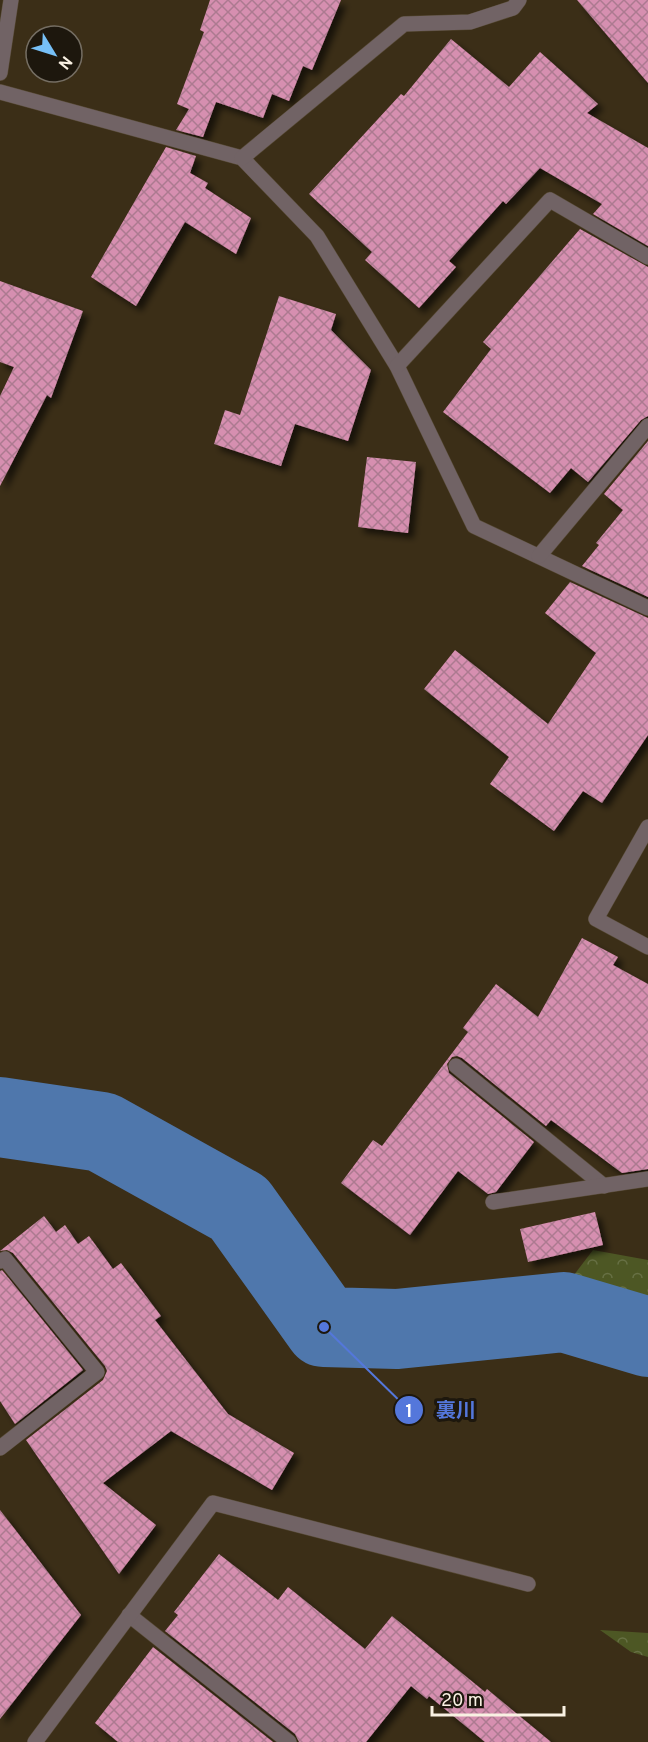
<svg xmlns="http://www.w3.org/2000/svg" width="648" height="1742" font-family="Overpass,'Noto Sans JP',sans-serif">
	<defs>
		<pattern id="forest-crowns" width="20" height="18" patternUnits="userSpaceOnUse" patternTransform="scale(1.5)"><rect width="20" height="18" fill="#4d5724"/><path d="M2 6a3 3 0 1 1 6 0M12 15a3 3 0 1 1 6 0" fill="none" stroke="#677044"/></pattern>
		<pattern id="building-cross-hatch" width="8" height="8" patternUnits="userSpaceOnUse" patternTransform="scale(1.5)"><rect width="8" height="8" fill="#d68fb0"/><path d="M0 0l8 8M0 8l8-8" fill="none" stroke="#ac7a90"/></pattern>
		<filter id="shadow"><feDropShadow dx="5.5" dy="5.5" stdDeviation="3" flood-color="#0009"/></filter>
	</defs>
	<rect width="100%" height="100%" fill="#3b2e17"/>
	<g fill="url(#forest-crowns)">
		<path d="M 593,1250 L 648,1260 L 648,1314 L 564,1288 Z"/>
		<path d="M 600,1630 L 648,1633 L 648,1657 L 631,1652 Z"/>
	</g>
	<g fill="none" stroke-linecap="round" stroke-linejoin="round">
		<path stroke="#4f77ac" stroke-width="80" d="M 0,1117 L 102,1132 L 239,1208 L 324,1327 L 397,1329 L 564,1312 L 648,1337"/>
	</g>
	<g fill="url(#building-cross-hatch)" filter="url(#shadow)">
		<path d="M 210,0 L 341,0 L 312,70 L 303,66 L 289,101 L 272,94 L 263,118 L 216,102 L 203,137 L 176,130 L 189,109 L 177,104 L 204,32 L 200,30 Z"/>
		<path d="M 577,0 L 648,0 L 648,83 Z"/>
		<path d="M 451,39 L 509,87 L 540,52 L 598,104 L 587,113 L 648,148 L 648,246 L 593,214 L 602,204 L 540,168 L 506,204 L 503,201 L 449,261 L 456,267 L 419,308 L 365,260 L 372,252 L 309,194 L 401,94 L 404,96 Z"/>
		<path d="M 166,147 L 196,156 L 190,173 L 208,183 L 205,188 L 251,218 L 236,254 L 185,222 L 136,306 L 91,277 Z"/>
		<path d="M 580,229 L 648,267 L 648,416 L 641,420 L 588,482 L 571,468 L 550,493 L 443,412 L 491,349 L 483,342 Z"/>
		<path d="M 0,281 L 83,311 L 51,398 L 47,395 L 0,486 L 0,396 L 14,367 L 0,362 Z"/>
		<path d="M 279,296 L 336,314 L 331,330 L 371,370 L 348,441 L 295,424 L 281,466 L 214,444 L 225,410 L 240,415 Z"/>
		<path d="M 648,441 L 648,597 L 582,566 L 599,545 L 596,543 L 623,510 L 604,494 Z"/>
		<path d="M 367,457 L 416,462 L 408,533 L 358,527 Z"/>
		<path d="M 570,582 L 648,618 L 648,735 L 602,803 L 583,791 L 554,831 L 490,784 L 509,757 L 424,689 L 455,650 L 548,724 L 596,653 L 545,613 Z"/>
		<path d="M 582,938 L 618,957 L 613,965 L 648,984 L 648,1169 L 622,1173 L 551,1120 L 546,1126 L 462,1058 L 457,1056 L 452,1057 L 447,1064 L 449,1073 L 534,1142 L 496,1192 L 488,1194 L 458,1171 L 410,1235 L 341,1183 L 373,1140 L 382,1146 L 468,1032 L 463,1028 L 496,984 L 538,1017 Z"/>
		<path d="M 595,1212 L 603,1245 L 528,1262 L 520,1229 Z"/>
		<path d="M 44,1216 L 56,1232 L 65,1225 L 78,1244 L 89,1236 L 113,1269 L 121,1263 L 161,1316 L 155,1320 L 228,1414 L 294,1453 L 272,1490 L 171,1431 L 103,1483 L 156,1525 L 119,1574 L 26,1440 L 103,1380 L 107,1371 L 105,1366 L 13,1253 L 7,1250 L 0,1251 Z"/>
		<path d="M 2,1270 L 83,1370 L 15,1424 L 0,1401 L 0,1271 Z"/>
		<path d="M 0,1510 L 81,1615 L 0,1719 Z"/>
		<path d="M 219,1554 L 278,1600 L 288,1587 L 365,1649 L 392,1616 L 485,1692 L 487,1689 L 551,1742 L 485,1742 L 429,1696 L 427,1699 L 411,1686 L 366,1742 L 299,1742 L 295,1734 L 165,1631 L 178,1615 L 174,1612 Z"/>
		<path d="M 153,1647 L 273,1742 L 118,1742 L 95,1723 Z"/>
	</g>
	<g fill="none" stroke-linecap="round" stroke-linejoin="round">
		<defs>
			<g id="street">
				<path d="M 0,73 L 11,0"/>
				<path d="M 0,92 L 242,158 L 317,236 L 397,366 L 474,526 L 648,608"/>
				<path d="M 242,158 L 404,24 L 470,22 L 513,8 L 519,0"/>
				<path d="M 397,366 L 550,200 L 648,257"/>
				<path d="M 539,556 L 648,426"/>
				<path d="M 648,827 L 596,919 L 648,947"/>
				<path d="M 456,1066 L 604,1186"/>
				<path d="M 493,1202 L 648,1179"/>
				<path d="M 0,1261 L 5,1259 L 97,1372 L 0,1448"/>
				<path d="M 129,1615 L 289,1742"/>
				<path d="M 35,1742 L 213,1503 L 528,1584"/>
			</g>
		</defs>
		<use href="#street" stroke="#564934" stroke-width="16"/>
		<use href="#street" stroke="#716365" stroke-width="15"/>
	</g>
	<path fill="none" stroke="#5477db" stroke-width="2" d="M324 1327L409 1410"/>
	<g fill="#5477db" stroke="#1d170d" stroke-width="2">
		<circle cx="324" cy="1327" r="6"/>
		<circle cx="409" cy="1410" r="15"/>
	</g>
	<g font-size="18" text-anchor="middle" font-weight="bold" fill="#fff">
		<text x="409" y="1417">1</text>
	</g>
	<g font-size="20" text-anchor="middle" font-weight="bold" fill="#5477db" stroke="#1d170d" stroke-width="6" stroke-linejoin="round" paint-order="stroke">
		<text x="456" y="1417">裏川</text>
	</g>
	<g transform="translate(54 54) rotate(128)"><circle r="28" fill="#1d170d" stroke="#756e63" stroke-width="1.5"/>
	<path d="M0-4.5L10 22L0 15L-10 22Z" fill="#77c0f7"/>
	<text y="-9" font-size="16" font-weight="bold" text-anchor="middle" fill="#f9f1e3">N</text>
	</g>
	<path d="M432 1706v9h132v-9" fill="none" stroke="#f9f1e3" stroke-width="3"/>
	<text x="441" y="1706" font-size="18" fill="#f9f1e3" stroke="#1d170d" stroke-width="4.5" paint-order="stroke">20 m</text>
</svg>
